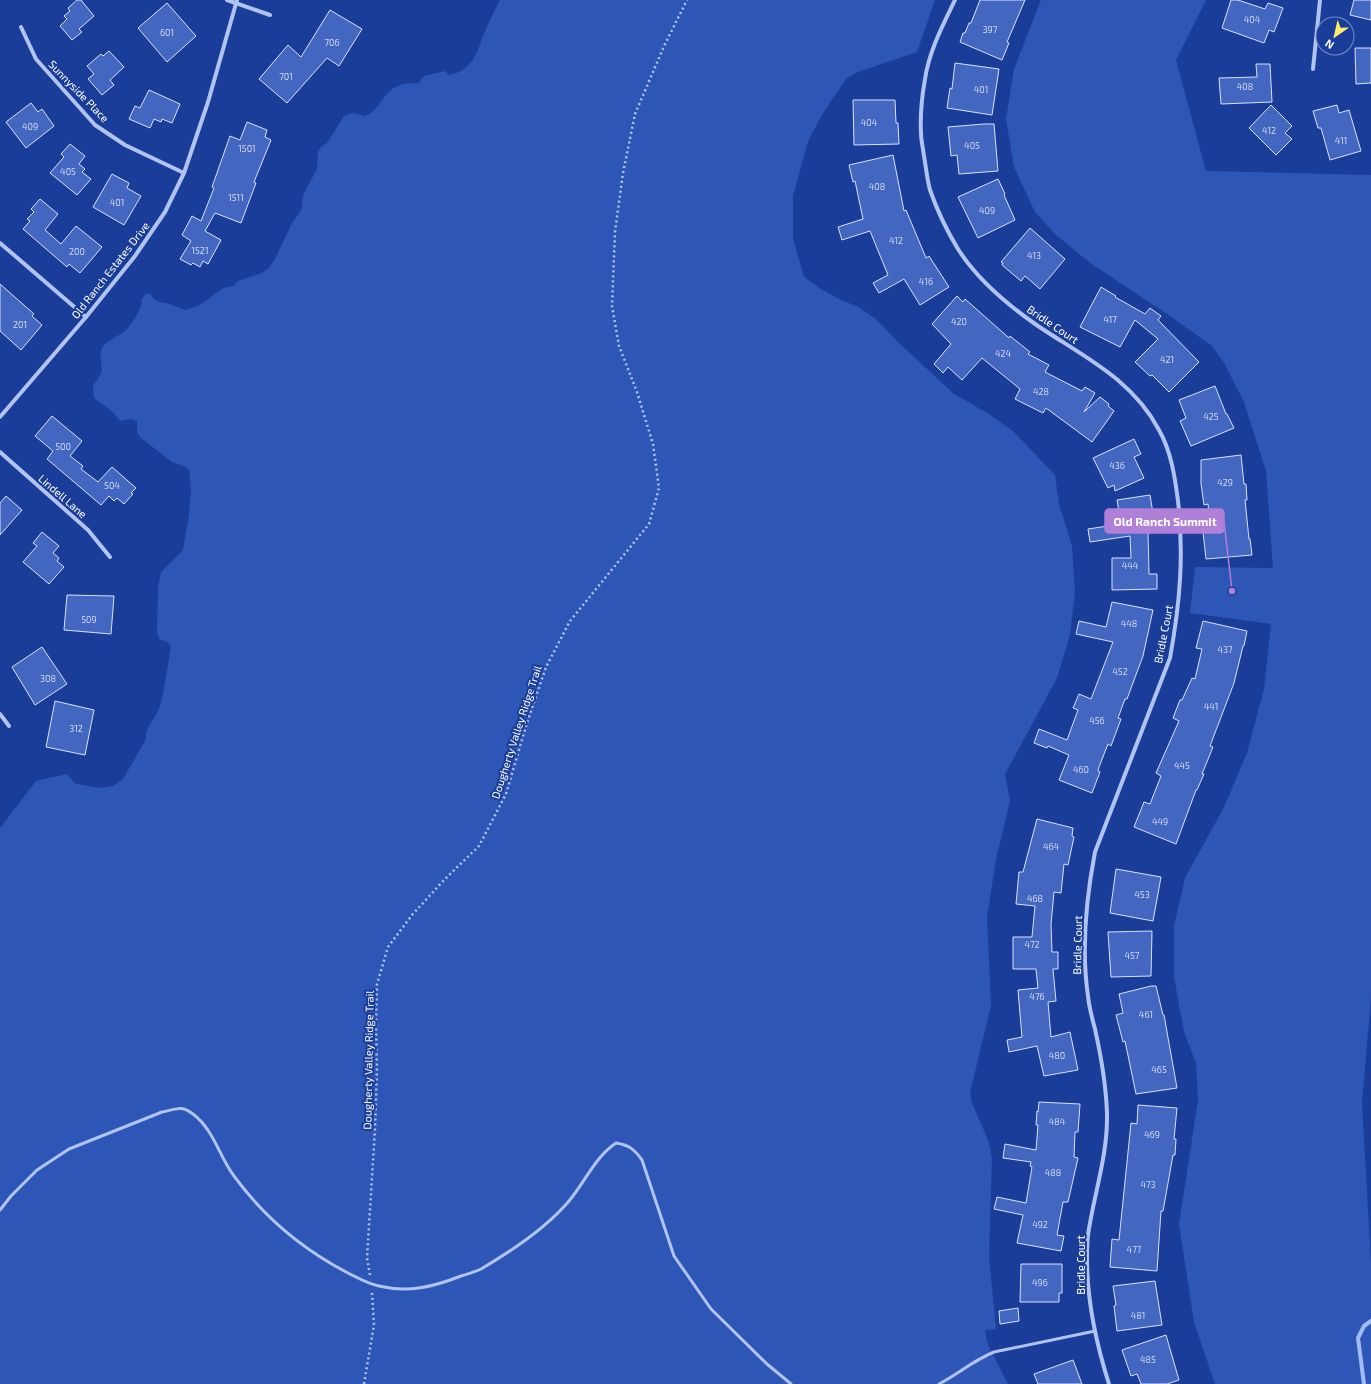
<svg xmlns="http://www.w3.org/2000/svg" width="1371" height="1384" font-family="'Exo 2',sans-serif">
	<rect width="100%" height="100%" fill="#1a3d99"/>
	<g fill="#2e56b6">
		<path d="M 500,0 L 935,0 L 917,52 L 858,72 L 846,79 L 823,113 L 808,141 L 793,196 L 793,238 L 804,277 L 821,289 L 839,299 L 858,307 L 876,319 L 897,341 L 954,394 L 989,414 L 1014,432 L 1055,475 L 1059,504 L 1072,546 L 1075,591 L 1070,635 L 1057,678 L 1005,774 L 1010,801 L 996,859 L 987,918 L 991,1005 L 970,1093 L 972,1103 L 988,1140 L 992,1158 L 989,1257 L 996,1329 L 985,1330 L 988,1345 L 1008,1384 L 0,1384 L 0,828 L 36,781 L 67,774 L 76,784 L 100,788 L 113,786 L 123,779 L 145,741 L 147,730 L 159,709 L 163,694 L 171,647 L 168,642 L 159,639 L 157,632 L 158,588 L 161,572 L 183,550 L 189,515 L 191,489 L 189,470 L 184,466 L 172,462 L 141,438 L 137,433 L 137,421 L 131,419 L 120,421 L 113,412 L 94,398 C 91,380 96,386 101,373 C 103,366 99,358 101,351 C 103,341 119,337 126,330 C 133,323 139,312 142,303 L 141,300 L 146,294 L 151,294 C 154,302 160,302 167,303 C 173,305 179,308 185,310 L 200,305 L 223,288 L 234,286 L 238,281 L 262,273 L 269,268 L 275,259 L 291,225 L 296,218 L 301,210 L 303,195 L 317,169 L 318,151 L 321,147 L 327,143 L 344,116 L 353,113 L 365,116 L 371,113 L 377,107 L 385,96 L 392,89 L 403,84 L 419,83 L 424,76 L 445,71 L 449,75 C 475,70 477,50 486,29 C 490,19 495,10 500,0 Z"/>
		<path d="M 1041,0 L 1206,0 L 1176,60 L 1206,171 L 1371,175 L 1371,997 L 1362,1103 L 1371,1263 L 1371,1384 L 1215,1384 L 1194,1322 L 1179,1224 L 1198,1100 L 1196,1063 L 1184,1032 L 1174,977 L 1174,926 L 1185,878 L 1224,807 L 1247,753 L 1264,689 L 1271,624 L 1190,613 L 1195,567 L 1273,568 L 1266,471 L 1244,402 L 1224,363 L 1212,346 L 1167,314 L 1090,263 L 1055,234 L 1035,212 L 1014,167 L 1006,119 L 1014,69 Z"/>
	</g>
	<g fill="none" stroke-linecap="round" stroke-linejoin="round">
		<path stroke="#a3bbf3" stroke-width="4" d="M 1364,1384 L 1358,1338 L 1364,1326 L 1371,1321"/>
	</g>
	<g fill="#4367c0" stroke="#d7e2fc">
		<path d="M 77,0 L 81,0 L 94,16 L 79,29 L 82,32 L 72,40 L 60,26 L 67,19 L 64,16 L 70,11 L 68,8 Z"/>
		<path d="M 980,0 L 1025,0 L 1007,42 L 1009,43 L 1002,60 L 960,42 L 963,33 L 965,33 L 969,23 L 971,23 Z"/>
		<path d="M 1231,0 L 1238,0 L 1265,9 L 1268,3 L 1283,8 L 1274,32 L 1269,30 L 1264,43 L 1222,28 Z"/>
		<path d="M 1354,0 L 1371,0 L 1371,20 L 1350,15 Z"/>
		<path d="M 167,3 L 196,36 L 167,62 L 138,28 Z"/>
		<path d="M 330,10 L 362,29 L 339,66 L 327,58 L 287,103 L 259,79 L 288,45 L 301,57 Z"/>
		<path d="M 1355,48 L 1371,48 L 1371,83 L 1356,84 Z"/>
		<path d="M 109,51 L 124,67 L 110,80 L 114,85 L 102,95 L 88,79 L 94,74 L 87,66 L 101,54 L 103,56 Z"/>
		<path d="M 955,63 L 999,69 L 992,115 L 947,108 L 950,88 L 952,89 Z"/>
		<path d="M 1256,64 L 1270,64 L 1272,102 L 1221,104 L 1219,78 L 1257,77 Z"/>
		<path d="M 149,90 L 180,104 L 172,123 L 162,119 L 161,122 L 154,119 L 150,128 L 129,119 L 135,106 L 140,108 Z"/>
		<path d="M 853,100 L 895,100 L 896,123 L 898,123 L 899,144 L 854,145 Z"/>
		<path d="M 31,103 L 38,112 L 42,109 L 54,126 L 26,148 L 6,122 Z"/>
		<path d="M 1271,105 L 1292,126 L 1285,133 L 1292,139 L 1276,155 L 1249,128 Z"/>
		<path d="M 1337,105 L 1339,113 L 1349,110 L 1361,151 L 1330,160 L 1321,128 L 1318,128 L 1313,111 Z"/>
		<path d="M 247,122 L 267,130 L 265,137 L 271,140 L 254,182 L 256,183 L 241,223 L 215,213 L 205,231 L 221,240 L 208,264 L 203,261 L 200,267 L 193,263 L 191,265 L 180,259 L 191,241 L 182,235 L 192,216 L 201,221 L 214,188 L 212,187 L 230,136 L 240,140 Z"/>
		<path d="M 984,124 L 994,124 L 998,171 L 959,174 L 957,155 L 951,156 L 948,127 Z"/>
		<path d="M 70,144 L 85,156 L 79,164 L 85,169 L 82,172 L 91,179 L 77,195 L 50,173 L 64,157 L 61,154 Z"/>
		<path d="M 893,155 L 904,211 L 906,210 L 926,258 L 929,256 L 949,287 L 920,305 L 904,279 L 879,293 L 873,283 L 888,275 L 870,231 L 842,240 L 838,227 L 863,219 L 855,181 L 853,182 L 849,165 Z"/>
		<path d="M 112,174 L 129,183 L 127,188 L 141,196 L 124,225 L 93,207 Z"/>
		<path d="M 998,179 L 1005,194 L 1004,195 L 1015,220 L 978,238 L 958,197 Z"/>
		<path d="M 40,199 L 58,214 L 45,230 L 61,244 L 76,226 L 102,247 L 80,273 L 69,264 L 67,267 L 23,229 L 30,221 L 27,219 L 34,212 L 31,209 Z"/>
		<path d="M 1030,228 L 1065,259 L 1040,289 L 1025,276 L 1021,281 L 1002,265 L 1003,263 L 1001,262 Z"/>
		<path d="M 0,284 L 34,314 L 32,316 L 42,325 L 21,350 L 0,331 Z"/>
		<path d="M 1101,287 L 1116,296 L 1115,297 L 1145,314 L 1150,308 L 1161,316 L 1158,320 L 1199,362 L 1169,392 L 1152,375 L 1150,376 L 1135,362 L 1158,339 L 1135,320 L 1120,347 L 1080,327 Z"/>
		<path d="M 957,296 L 963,302 L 965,299 L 1009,338 L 1010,336 L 1030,352 L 1028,354 L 1049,365 L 1045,372 L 1082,391 L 1085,387 L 1095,393 L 1084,412 L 1100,397 L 1109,404 L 1108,406 L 1114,411 L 1092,442 L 1046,408 L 1043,413 L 1015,399 L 1020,389 L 982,358 L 962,380 L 948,367 L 943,373 L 934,364 L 951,344 L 932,324 Z"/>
		<path d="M 1215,386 L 1226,414 L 1227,414 L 1234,428 L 1191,446 L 1180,421 L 1186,418 L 1179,400 Z"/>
		<path d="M 52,416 L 82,441 L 70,456 L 83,466 L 81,469 L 98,482 L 112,467 L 136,488 L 131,493 L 133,494 L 124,504 L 117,498 L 114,501 L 109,496 L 101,505 L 47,459 L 53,451 L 35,436 Z"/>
		<path d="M 1134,439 L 1141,454 L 1134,457 L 1144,478 L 1115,491 L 1114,485 L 1108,488 L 1093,458 Z"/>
		<path d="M 1241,455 L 1244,484 L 1246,484 L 1247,500 L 1245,500 L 1249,539 L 1250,539 L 1252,555 L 1206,559 L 1203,532 L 1211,531 L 1208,504 L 1204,505 L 1201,484 L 1201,460 Z"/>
		<path d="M 1150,495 L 1156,532 L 1148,533 L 1149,574 L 1157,574 L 1157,589 L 1112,590 L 1112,558 L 1131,558 L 1130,536 L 1090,542 L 1088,529 L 1121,524 L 1117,500 Z"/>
		<path d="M 6,496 L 22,510 L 0,535 L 0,503 Z"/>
		<path d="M 42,532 L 59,546 L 53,553 L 59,558 L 57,561 L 64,567 L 49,584 L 23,562 L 37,546 L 33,543 Z"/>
		<path d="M 67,595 L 114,596 L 111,634 L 64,630 Z"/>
		<path d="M 1112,602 L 1153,610 L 1143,656 L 1127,699 L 1125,699 L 1118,718 L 1121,719 L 1111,746 L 1108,744 L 1099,767 L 1098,771 L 1100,772 L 1092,793 L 1059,780 L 1069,755 L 1048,746 L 1047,748 L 1034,743 L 1039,729 L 1067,740 L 1078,710 L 1073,708 L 1079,694 L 1091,699 L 1113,642 L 1076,634 L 1079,621 L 1106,627 Z"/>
		<path d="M 1203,621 L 1247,631 L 1244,646 L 1243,646 L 1234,683 L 1210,746 L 1213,747 L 1202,774 L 1204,774 L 1197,790 L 1196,790 L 1176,844 L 1134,827 L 1144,802 L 1150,804 L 1161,776 L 1156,773 L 1179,721 L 1173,718 L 1180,700 L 1182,700 L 1192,678 L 1195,679 L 1202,649 L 1196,648 Z"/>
		<path d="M 42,647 L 67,684 L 35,705 L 12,667 Z"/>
		<path d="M 55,701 L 94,710 L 85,755 L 46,747 Z"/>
		<path d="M 1037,819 L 1073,828 L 1072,836 L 1074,837 L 1068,865 L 1064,864 L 1061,893 L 1054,892 L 1051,924 L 1052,952 L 1058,952 L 1058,969 L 1053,969 L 1056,1001 L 1048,1002 L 1051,1037 L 1070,1032 L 1078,1070 L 1044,1076 L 1037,1046 L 1009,1052 L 1007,1040 L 1022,1037 L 1018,990 L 1038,988 L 1036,969 L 1013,969 L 1013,937 L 1032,937 L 1035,906 L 1016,904 L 1019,872 L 1023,872 Z"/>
		<path d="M 1116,869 L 1161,877 L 1153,921 L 1110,913 Z"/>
		<path d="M 1152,931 L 1151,976 L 1111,977 L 1108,932 Z"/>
		<path d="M 1151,986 L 1156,986 L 1163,1015 L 1164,1015 L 1177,1088 L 1136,1094 L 1125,1041 L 1123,1042 L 1116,1015 L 1123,1013 L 1119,994 Z"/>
		<path d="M 1039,1102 L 1080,1104 L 1078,1132 L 1075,1132 L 1074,1157 L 1078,1158 L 1068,1202 L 1063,1202 L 1057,1235 L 1064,1236 L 1061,1251 L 1017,1243 L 1023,1215 L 994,1209 L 997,1197 L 1026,1203 L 1032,1167 L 1030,1166 L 1031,1162 L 1003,1158 L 1005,1144 L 1036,1150 L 1038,1125 L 1036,1125 L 1037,1111 L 1038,1112 Z"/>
		<path d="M 1138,1105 L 1177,1108 L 1174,1139 L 1176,1139 L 1175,1155 L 1173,1155 L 1163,1211 L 1161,1211 L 1157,1271 L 1110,1267 L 1112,1239 L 1119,1240 L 1131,1123 L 1137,1124 Z"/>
		<path d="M 1021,1264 L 1062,1264 L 1062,1293 L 1059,1293 L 1059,1302 L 1020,1302 Z"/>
		<path d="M 1155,1281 L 1162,1325 L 1117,1331 L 1114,1306 L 1116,1305 L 1113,1286 Z"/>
		<path d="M 1018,1308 L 1019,1321 L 1000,1324 L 999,1311 Z"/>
		<path d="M 1166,1335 L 1179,1380 L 1167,1384 L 1141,1384 L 1137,1374 L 1131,1376 L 1122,1350 Z"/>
		<path d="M 1073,1360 L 1082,1384 L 1038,1384 L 1034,1374 Z"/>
	</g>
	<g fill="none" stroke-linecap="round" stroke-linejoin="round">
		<g stroke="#b0c3f1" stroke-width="2.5" stroke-dasharray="2 3" stroke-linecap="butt">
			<path d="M 370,1275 L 367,1258 L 375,1129 L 377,1069 L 376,1024 L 377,984 L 388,947 L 412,915 L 444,880 L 479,846 L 506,794 L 526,726 L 546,667 L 570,621 L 649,524 L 659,488 L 653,444 L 637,392 L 619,346 L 612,306 L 615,232 L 623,173 L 635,114 L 665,44 L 687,0"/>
			<path d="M 364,1384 L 374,1325 L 372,1292"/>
		</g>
		<g stroke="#b0c3f1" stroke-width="3">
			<path d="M 0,1210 L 11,1196 L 37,1170 L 69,1149 L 162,1112 C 176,1110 180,1104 193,1114 C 214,1130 219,1156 234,1176 C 264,1217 304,1250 348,1273 C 358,1278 368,1284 379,1286 C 408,1293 433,1287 461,1276 C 467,1274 475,1272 481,1269 C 510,1252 547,1227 569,1201 C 585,1182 595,1157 616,1143 C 629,1145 634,1149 642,1160 L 674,1256 L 711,1309 L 767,1364 L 791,1384"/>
			<path d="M 939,1384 C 958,1374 974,1360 994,1352 L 1095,1331"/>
		</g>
		<g stroke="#b0c3f1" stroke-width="4">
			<path d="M 227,0 L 270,15"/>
			<path d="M 955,0 C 943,25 929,51 925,79 C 922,96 920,115 921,133 C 921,140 923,148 924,156 C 926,167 927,179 930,190 C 937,210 947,231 958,249 C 977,279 1009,306 1038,326 C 1084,357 1132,379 1159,430 C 1171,451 1175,477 1178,501 C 1184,556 1180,603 1170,658 L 1095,852 C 1086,899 1081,948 1088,996 C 1089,1007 1092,1018 1095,1029 C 1101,1056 1106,1084 1107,1113 C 1108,1155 1094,1194 1088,1235 C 1087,1243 1087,1251 1087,1259 C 1087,1302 1096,1343 1109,1384"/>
			<path d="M 21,27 L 36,59 L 95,125 L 125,145 L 184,173"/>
			<path d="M 1313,69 L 1320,0"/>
			<path d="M 0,243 L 86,317"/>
			<path d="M 0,417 L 86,317 L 135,256 L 165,212 L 184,173 L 208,102 L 237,0"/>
			<path d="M 0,452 L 88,530 L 110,557"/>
			<path d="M 0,714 L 9,726"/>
		</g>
	</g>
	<g text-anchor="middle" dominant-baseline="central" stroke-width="4" stroke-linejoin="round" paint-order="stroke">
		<g font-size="9" fill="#d0d9ef">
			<text x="1252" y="19">404</text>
			<text x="990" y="29">397</text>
			<text x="167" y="32">601</text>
			<text x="332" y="42">706</text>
			<text x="286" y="76">701</text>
			<text x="1245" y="86">408</text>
			<text x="981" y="89">401</text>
			<text x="869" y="122">404</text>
			<text x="30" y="126">409</text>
			<text x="1269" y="130">412</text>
			<text x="1341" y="140">411</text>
			<text x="972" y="145">405</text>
			<text x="247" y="148">1501</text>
			<text x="68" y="171">405</text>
			<text x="877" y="186">408</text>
			<text x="236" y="197">1511</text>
			<text x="117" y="202">401</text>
			<text x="987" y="210">409</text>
			<text x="896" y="240">412</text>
			<text x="200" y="250">1521</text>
			<text x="77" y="251">200</text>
			<text x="1034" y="255">413</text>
			<text x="926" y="281">416</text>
			<text x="1110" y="319">417</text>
			<text x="959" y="321">420</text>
			<text x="20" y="324">201</text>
			<text x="1003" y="353">424</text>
			<text x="1167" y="359">421</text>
			<text x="1041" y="391">428</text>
			<text x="1211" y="416">425</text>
			<text x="63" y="446">500</text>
			<text x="1117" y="465">436</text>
			<text x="1225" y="482">429</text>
			<text x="112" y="485">504</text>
			<text x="1130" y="565">444</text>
			<text x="89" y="619">509</text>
			<text x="1129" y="623">448</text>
			<text x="1225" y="649">437</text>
			<text x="1120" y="671">452</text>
			<text x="48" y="678">308</text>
			<text x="1211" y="706">441</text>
			<text x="1097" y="720">456</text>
			<text x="76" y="728">312</text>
			<text x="1182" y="765">445</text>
			<text x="1081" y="769">460</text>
			<text x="1160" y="821">449</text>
			<text x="1051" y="846">464</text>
			<text x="1142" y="894">453</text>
			<text x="1035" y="898">468</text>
			<text x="1032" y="944">472</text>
			<text x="1132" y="955">457</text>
			<text x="1037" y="996">476</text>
			<text x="1146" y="1014">461</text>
			<text x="1057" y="1055">480</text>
			<text x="1159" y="1069">465</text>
			<text x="1057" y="1121">484</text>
			<text x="1152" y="1134">469</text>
			<text x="1053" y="1172">488</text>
			<text x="1148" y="1184">473</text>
			<text x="1040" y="1224">492</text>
			<text x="1134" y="1249">477</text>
			<text x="1040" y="1282">496</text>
			<text x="1138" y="1315">481</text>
			<text x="1148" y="1359">485</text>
		</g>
		<g font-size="11" fill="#fff" stroke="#1a3d99">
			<text transform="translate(79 91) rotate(46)">Sunnyside Place</text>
			<text transform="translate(110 270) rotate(-52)">Old Ranch Estates Drive</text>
			<text transform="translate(1053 324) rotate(34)">Bridle Court</text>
			<text transform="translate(63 496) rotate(41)">Lindell Lane</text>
			<text transform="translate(1163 634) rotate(-79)">Bridle Court</text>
			<text transform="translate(516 732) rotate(-72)">Dougherty Valley Ridge Trail</text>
			<text transform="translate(1077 945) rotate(-89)">Bridle Court</text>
			<text transform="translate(368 1060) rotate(-89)">Dougherty Valley Ridge Trail</text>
			<text transform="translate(1080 1265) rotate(-90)">Bridle Court</text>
		</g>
	</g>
	<path fill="none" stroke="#b080d9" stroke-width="1.5" d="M1232 591L1224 521"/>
	<circle fill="#b080d9" stroke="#1a3d99" stroke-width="1.5" cx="1232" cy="591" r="4"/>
	<rect fill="#b080d9" stroke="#b080d9" stroke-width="1.5" x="1105" y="509" width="119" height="24" rx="4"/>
	<g font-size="12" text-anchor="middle" font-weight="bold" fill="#fff">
		<text x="1165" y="526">Old Ranch Summit</text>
	</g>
	<g transform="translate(1335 36) rotate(214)"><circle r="19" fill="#1a3d99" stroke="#768bc2"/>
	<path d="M0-3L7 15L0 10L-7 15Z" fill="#ffec6f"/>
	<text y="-6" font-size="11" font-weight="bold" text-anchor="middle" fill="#ffffff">N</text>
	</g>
</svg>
